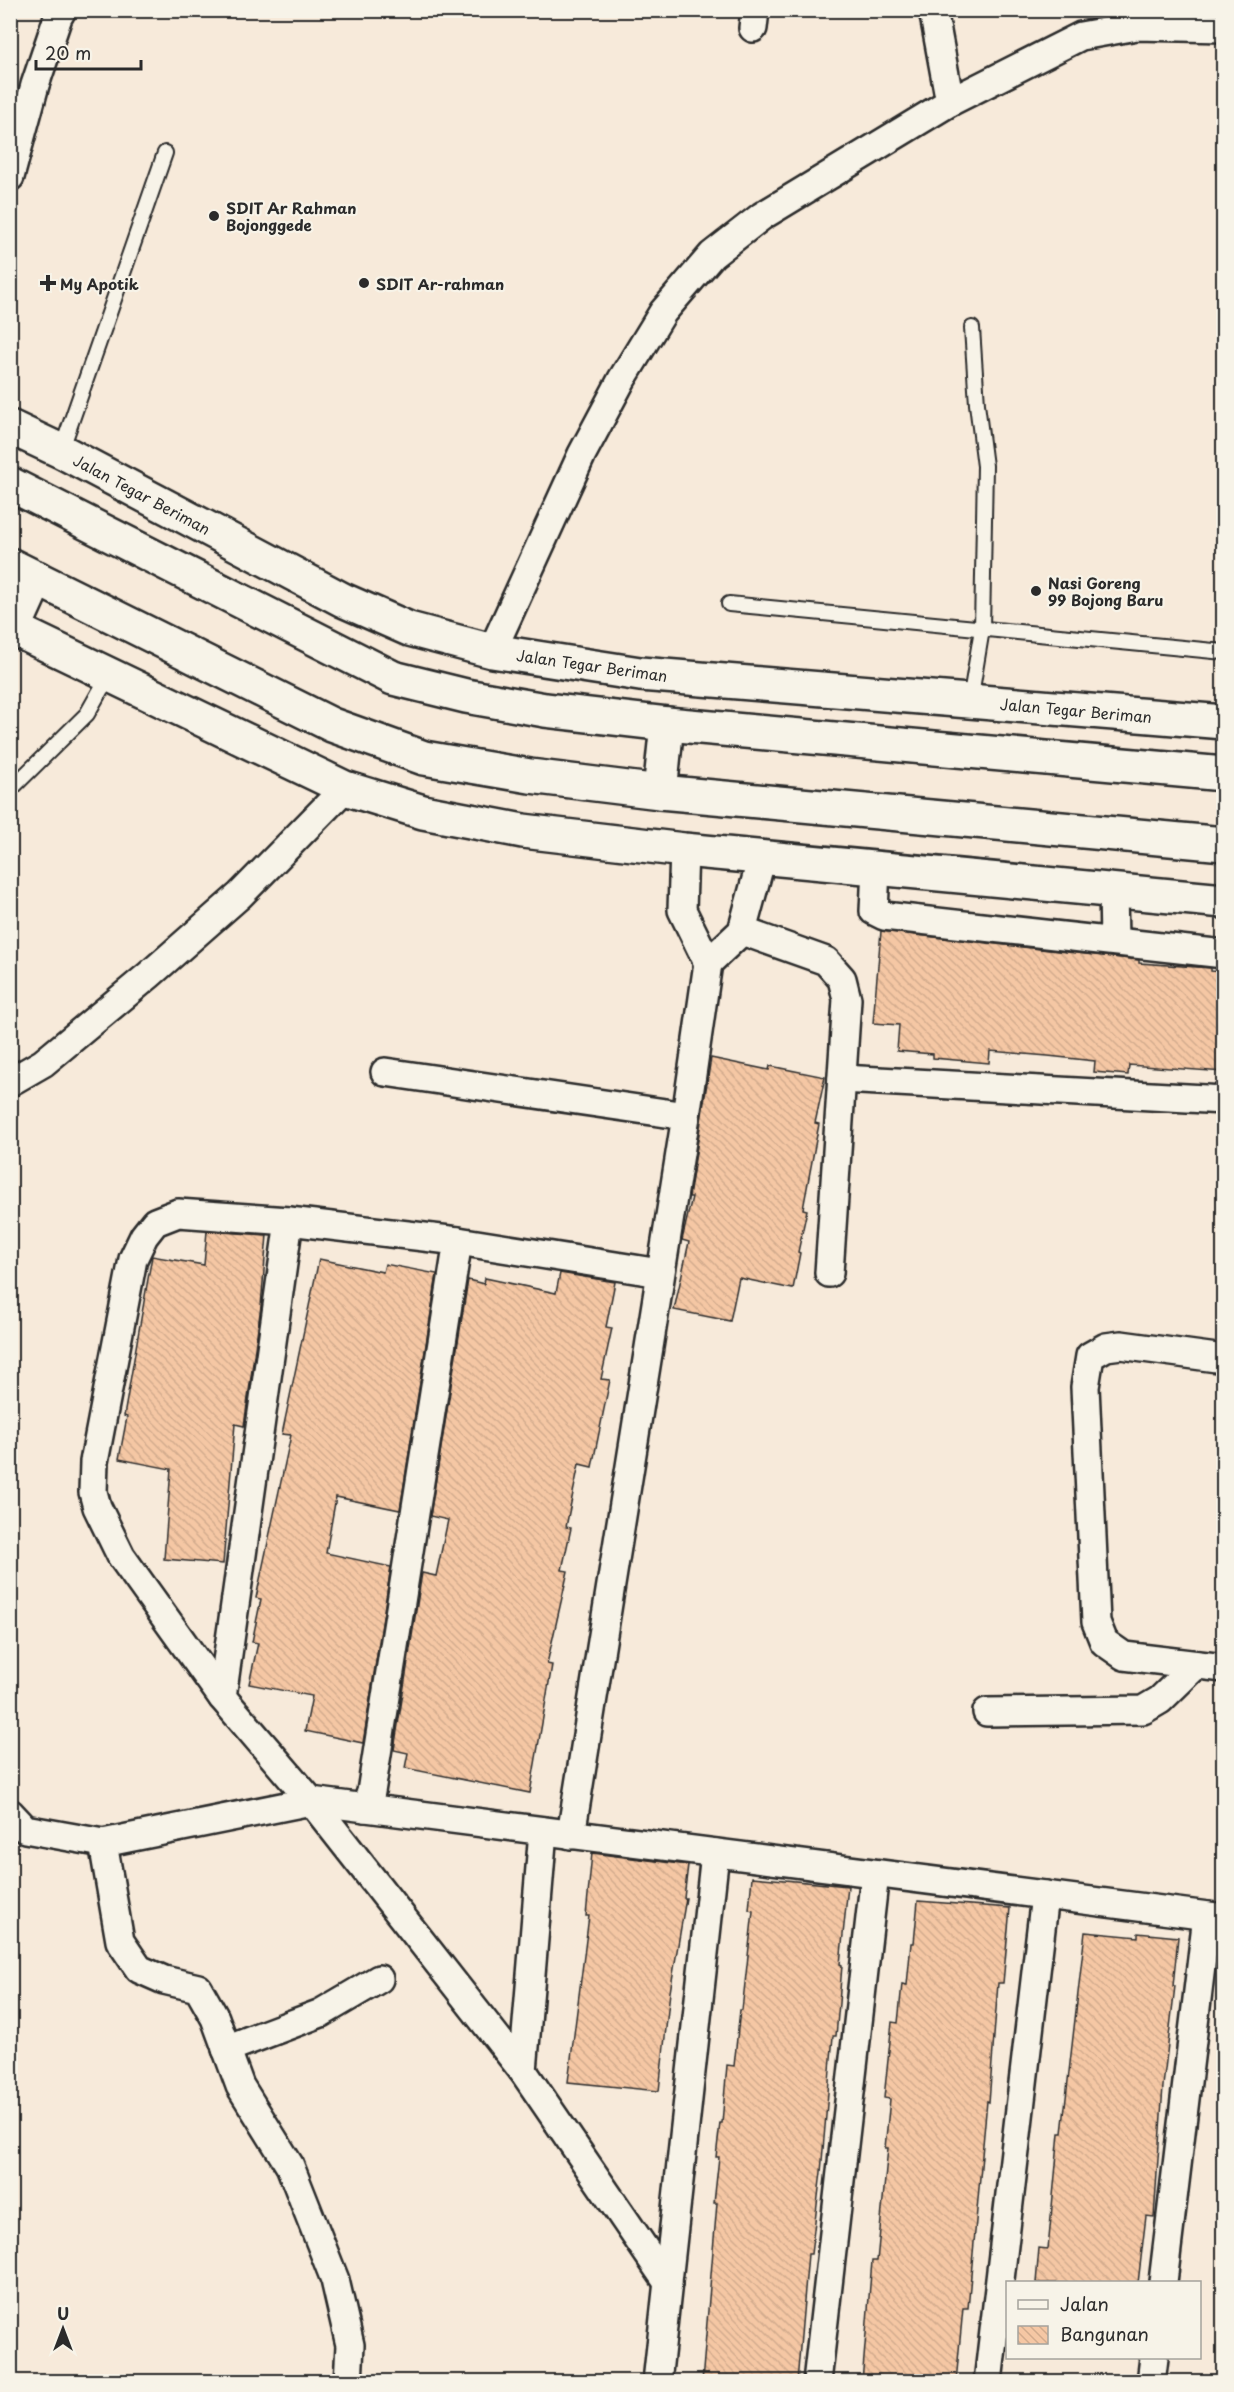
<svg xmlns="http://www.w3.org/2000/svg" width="1234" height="2392" font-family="'Playpen Sans',sans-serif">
	<defs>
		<pattern id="building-back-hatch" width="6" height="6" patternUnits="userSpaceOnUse" patternTransform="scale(1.5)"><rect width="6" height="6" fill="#f5c7a4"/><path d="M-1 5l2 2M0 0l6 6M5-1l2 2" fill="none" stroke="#d2ab8d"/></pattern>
	</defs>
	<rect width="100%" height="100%" fill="#f7eada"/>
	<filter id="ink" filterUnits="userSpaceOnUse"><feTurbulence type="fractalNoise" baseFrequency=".0167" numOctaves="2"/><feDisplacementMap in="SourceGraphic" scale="12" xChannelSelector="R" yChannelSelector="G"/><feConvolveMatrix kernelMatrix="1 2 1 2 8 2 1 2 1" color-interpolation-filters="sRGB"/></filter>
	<g filter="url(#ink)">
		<g fill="url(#building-back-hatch)" stroke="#2b2b2b" stroke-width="1.5">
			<path d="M 881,931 L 1139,960 L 1139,963 L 1211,968 L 1211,971 L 1224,972 L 1224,1072 L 1129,1065 L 1128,1075 L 1094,1072 L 1095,1061 L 1048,1056 L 990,1051 L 989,1063 L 933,1058 L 933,1054 L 897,1051 L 899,1025 L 873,1023 Z"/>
			<path d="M 711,1058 L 769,1070 L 770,1066 L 825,1077 L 815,1123 L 819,1124 L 803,1209 L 807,1210 L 798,1252 L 800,1253 L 793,1289 L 739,1278 L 730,1321 L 674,1310 L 689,1242 L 682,1240 L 692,1197 L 689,1197 Z"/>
			<path d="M 207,1231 L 267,1235 L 261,1306 L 244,1426 L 235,1424 L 223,1564 L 164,1559 L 171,1469 L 119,1459 L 127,1417 L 124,1416 L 152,1256 L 204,1265 Z"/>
			<path d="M 319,1259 L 383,1272 L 385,1264 L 437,1274 L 400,1510 L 336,1497 L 326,1553 L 391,1567 L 363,1743 L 305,1731 L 312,1696 L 249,1684 L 258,1643 L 252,1642 L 261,1599 L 256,1598 L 291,1435 L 282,1434 Z"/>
			<path d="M 560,1273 L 615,1282 L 606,1327 L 612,1328 L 601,1379 L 610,1380 L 592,1467 L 579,1464 L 566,1527 L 571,1528 L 562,1570 L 568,1571 L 547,1664 L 552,1665 L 530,1793 L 405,1768 L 408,1753 L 394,1750 L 422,1573 L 436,1576 L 448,1520 L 430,1516 L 468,1280 L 484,1284 L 485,1278 L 556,1293 Z"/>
			<path d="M 592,1853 L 688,1865 L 684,1898 L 686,1898 L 670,1992 L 659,2091 L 568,2082 L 589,1916 L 586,1916 Z"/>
			<path d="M 752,1877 L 848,1886 L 840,1964 L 842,1965 L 839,2003 L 836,2036 L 833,2036 L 821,2172 L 811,2254 L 808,2254 L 797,2382 L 702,2382 L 717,2203 L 714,2203 L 719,2157 L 716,2157 L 720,2123 L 722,2123 L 727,2065 L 734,2066 L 740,2010 L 742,2010 L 753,1911 L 749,1910 Z"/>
			<path d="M 918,1901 L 1010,1908 L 1003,1983 L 998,1983 L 989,2102 L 987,2101 L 968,2308 L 963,2308 L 956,2382 L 862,2382 L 872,2261 L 877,2261 L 888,2148 L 885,2148 L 890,2099 L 884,2098 L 892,2022 L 898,2023 L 902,1984 L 907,1985 L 911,1943 L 914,1943 Z"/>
			<path d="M 1085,1932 L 1138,1937 L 1138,1933 L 1178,1937 L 1173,1986 L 1175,1986 L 1163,2086 L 1154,2217 L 1146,2216 L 1138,2283 L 1036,2283 L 1039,2248 L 1048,2249 L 1059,2133 L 1062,2133 Z"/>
		</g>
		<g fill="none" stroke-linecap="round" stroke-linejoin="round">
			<defs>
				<g id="lane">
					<path d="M 61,451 L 165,153"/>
					<path d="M 729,604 L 1224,652"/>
					<path d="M 970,701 L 982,629 L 985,466 L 977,404 L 972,328"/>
					<path d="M 10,790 L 87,714 L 109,675"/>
				</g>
				<g id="street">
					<path d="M 933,10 L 950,102"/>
					<path d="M 753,28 L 755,10"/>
					<path d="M 10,177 L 35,85 L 58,17 L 62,10"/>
					<path d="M 492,651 L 582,454 L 622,379 L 663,312 L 712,255 L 762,216 L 950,102 L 1081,36 L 1137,26 L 1224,28"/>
					<path d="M 876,868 L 874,911 L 884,916 L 1224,954"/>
					<path d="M 1113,890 L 1114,941"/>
					<path d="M 742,931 L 826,961 L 842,979 L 847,999 L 829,1273"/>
					<path d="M 708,963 L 742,931 L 762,857"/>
					<path d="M 385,1072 L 686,1116"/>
					<path d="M 842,1079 L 1224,1100"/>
					<path d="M 10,1082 L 43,1063 L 149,975 L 240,895 L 345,788"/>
					<path d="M 660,1273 L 458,1241 L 289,1221 L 178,1213 L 155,1222 L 144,1236 L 133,1259 L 94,1462 L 93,1492 L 97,1507 L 121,1556 L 222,1697 L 311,1801 L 523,2071 L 668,2283"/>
					<path d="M 1224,1359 L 1121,1345 L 1106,1347 L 1090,1356 L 1085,1387 L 1096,1622 L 1104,1642 L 1124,1656 L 1224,1668"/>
					<path d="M 222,1697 L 289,1221"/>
					<path d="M 987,1712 L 1143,1710 L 1160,1700 L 1196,1665"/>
					<path d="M 365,1808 L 371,1792 L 458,1241"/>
					<path d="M 10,1813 L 25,1829 L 103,1843 L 311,1801 L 1224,1918"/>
					<path d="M 571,1835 L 686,1116 L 708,963 L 682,910 L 684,850"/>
					<path d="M 103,1843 L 120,1941 L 139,1969 L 164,1980 L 198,1988 L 215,2018 L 240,2086 L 290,2166 L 335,2280 L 350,2345 L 348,2382"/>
					<path d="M 226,2049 L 321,2013 L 379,1979"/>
					<path d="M 523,2071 L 543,1831"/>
					<path d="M 1163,2282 L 1207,1916"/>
					<path d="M 657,2382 L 715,1853"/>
					<path d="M 817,2382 L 875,1874"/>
					<path d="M 988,2382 L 1045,1895"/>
					<path d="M 1151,2382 L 1154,2358"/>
				</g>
				<g id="primary">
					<path d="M 10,427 L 61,451 L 343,600 L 409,629 L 492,651 L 640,674 L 1224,722"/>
					<path d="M 10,484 L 393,678 L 466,696 L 545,710 L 667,724 L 1224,774"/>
					<path d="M 10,565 L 332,725 L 424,758 L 530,776 L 660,792 L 1224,844"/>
					<path d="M 10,627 L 345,788 L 423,812 L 523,831 L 684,850 L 1224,901"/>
					<path d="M 14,629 L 37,578"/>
					<path d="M 660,792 L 667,724"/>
				</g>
			</defs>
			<use href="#lane" stroke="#2b2b2b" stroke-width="18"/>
			<use href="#street" stroke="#2b2b2b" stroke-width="32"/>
			<use href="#primary" stroke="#2b2b2b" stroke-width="38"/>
			<use href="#lane" stroke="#f7f3e8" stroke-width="14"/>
			<use href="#street" stroke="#f7f3e8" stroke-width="27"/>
			<use href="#primary" stroke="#f7f3e8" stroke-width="33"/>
		</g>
	</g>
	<g fill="#2b2b2b" stroke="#f7f3e8" stroke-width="2">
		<circle cx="214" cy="216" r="6"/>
		<path d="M45 274h6v6h6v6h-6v6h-6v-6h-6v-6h6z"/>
		<circle cx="364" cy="283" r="6"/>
		<circle cx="1036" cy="591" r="6"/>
	</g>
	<g text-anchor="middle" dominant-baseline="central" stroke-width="4.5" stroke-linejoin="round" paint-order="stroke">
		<g font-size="15" font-weight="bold" fill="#2b2b2b" stroke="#f7f3e8" text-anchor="start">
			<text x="226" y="207">SDIT Ar Rahman<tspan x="226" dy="17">Bojonggede</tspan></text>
			<text x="60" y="283">My Apotik</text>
			<text x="376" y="283">SDIT Ar-rahman</text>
			<text x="1048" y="582">Nasi Goreng<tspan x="1048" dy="17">99 Bojong Baru</tspan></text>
		</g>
		<g font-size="15" fill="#2b2b2b" stroke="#f7f3e8">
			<text transform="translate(142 494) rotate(28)">Jalan Tegar Beriman</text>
			<text transform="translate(592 665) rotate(8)">Jalan Tegar Beriman</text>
			<text transform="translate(1076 710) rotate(5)">Jalan Tegar Beriman</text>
		</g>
	</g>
	<rect width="1234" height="2392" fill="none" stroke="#f7f3e8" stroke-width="36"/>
	<rect x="18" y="18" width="1198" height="2356" fill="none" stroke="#2b2b2b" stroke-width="2" filter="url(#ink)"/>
	<rect x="1006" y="2281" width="195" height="78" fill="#f7f3e8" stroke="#a5a39c" stroke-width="1.5"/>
	<rect x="1018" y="2300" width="30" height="9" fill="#f7f3e8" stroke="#a5a39c" stroke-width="1.5"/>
	<text x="1060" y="2311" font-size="18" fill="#2b2b2b">Jalan</text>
	<rect x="1018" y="2326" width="30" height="18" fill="url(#building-back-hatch)" stroke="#a5a39c" stroke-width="1.5"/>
	<text x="1060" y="2341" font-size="18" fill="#2b2b2b">Bangunan</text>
	<g transform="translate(63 2329)" stroke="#f7f3e8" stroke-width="4.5" paint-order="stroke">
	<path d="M0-4.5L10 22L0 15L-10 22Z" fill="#2b2b2b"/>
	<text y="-9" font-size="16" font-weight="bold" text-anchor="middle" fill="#2b2b2b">U</text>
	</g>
	<path d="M36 60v9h105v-9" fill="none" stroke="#2b2b2b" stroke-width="3"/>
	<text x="45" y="60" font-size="18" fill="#2b2b2b" stroke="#f7f3e8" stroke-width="4.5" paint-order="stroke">20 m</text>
</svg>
